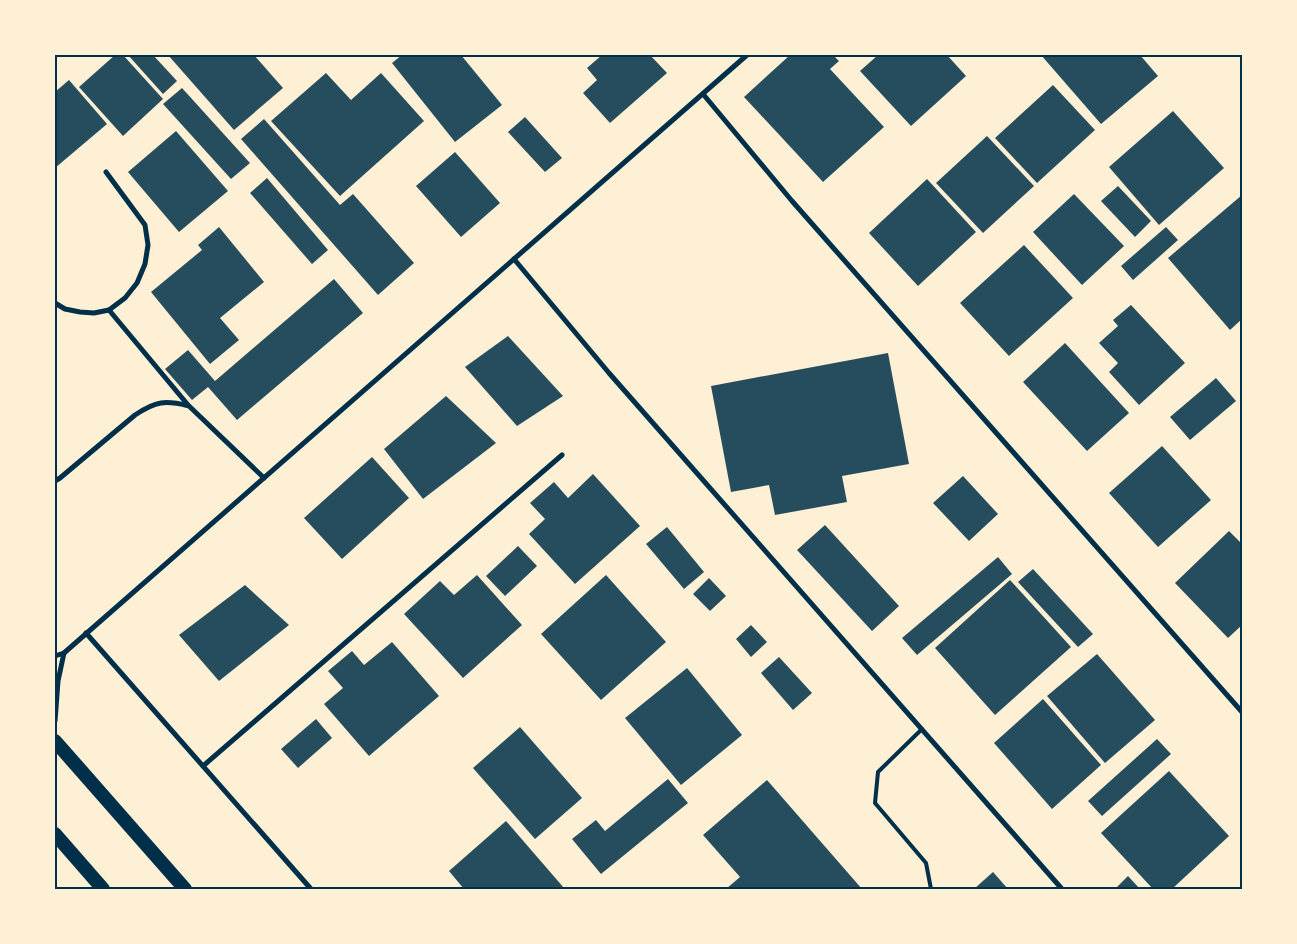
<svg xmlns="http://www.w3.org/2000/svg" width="1297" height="944" font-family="Figtree,sans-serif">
	<rect width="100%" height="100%" fill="#fdf0d5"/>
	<g fill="#264d5e">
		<path d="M 115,55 L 123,55 L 163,99 L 123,136 L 79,87 Z"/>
		<path d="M 128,55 L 153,55 L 177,81 L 163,94 Z"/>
		<path d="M 168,55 L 254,55 L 283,88 L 234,130 Z"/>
		<path d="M 402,55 L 461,55 L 502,105 L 455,142 L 392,63 Z"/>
		<path d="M 602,55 L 650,55 L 667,73 L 610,123 L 583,93 L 597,80 L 587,68 Z"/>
		<path d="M 790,55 L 833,55 L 839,61 L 830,69 L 884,127 L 823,182 L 744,97 Z"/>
		<path d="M 878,55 L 947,55 L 966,76 L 911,126 L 860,71 Z"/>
		<path d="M 1041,55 L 1140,55 L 1158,76 L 1101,124 Z"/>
		<path d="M 326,73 L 351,100 L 381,73 L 424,121 L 340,196 L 271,121 Z"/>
		<path d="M 69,80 L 107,124 L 55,168 L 55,92 Z"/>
		<path d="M 1053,85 L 1095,130 L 1037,183 L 995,138 Z"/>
		<path d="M 182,88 L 250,163 L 231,179 L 163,104 Z"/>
		<path d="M 1173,111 L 1224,168 L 1159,225 L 1109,167 Z"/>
		<path d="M 525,117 L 562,158 L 545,172 L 508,132 Z"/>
		<path d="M 264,119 L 340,205 L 353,194 L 414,263 L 378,295 L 241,139 Z"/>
		<path d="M 176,131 L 228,191 L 179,232 L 128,172 Z"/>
		<path d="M 987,136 L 1034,186 L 983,233 L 936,183 Z"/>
		<path d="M 455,152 L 500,203 L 461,237 L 416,186 Z"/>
		<path d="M 267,178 L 328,250 L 312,264 L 250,193 Z"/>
		<path d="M 927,179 L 976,232 L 918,286 L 869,233 Z"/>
		<path d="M 1118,186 L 1151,221 L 1135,237 L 1101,201 Z"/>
		<path d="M 1074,194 L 1124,246 L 1082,285 L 1033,232 Z"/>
		<path d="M 1242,195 L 1242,319 L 1230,330 L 1168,258 Z"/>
		<path d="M 219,227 L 264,282 L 220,318 L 239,340 L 210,364 L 151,292 L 202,250 L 198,245 Z"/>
		<path d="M 1166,227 L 1178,240 L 1133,280 L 1121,266 Z"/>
		<path d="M 1024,245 L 1073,298 L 1009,356 L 960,303 Z"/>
		<path d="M 334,279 L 363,313 L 237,420 L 208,387 L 192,400 L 165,369 L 188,350 L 215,381 Z"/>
		<path d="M 1131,305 L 1185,363 L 1139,405 L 1109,372 L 1118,363 L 1099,343 L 1118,326 L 1113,320 Z"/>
		<path d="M 508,336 L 563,396 L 517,426 L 465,367 Z"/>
		<path d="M 1065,343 L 1129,413 L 1087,451 L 1023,382 Z"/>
		<path d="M 888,353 L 909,464 L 842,476 L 847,502 L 775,515 L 769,485 L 731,492 L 711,386 Z"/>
		<path d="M 1216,378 L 1236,401 L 1190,440 L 1170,417 Z"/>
		<path d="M 446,396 L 496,443 L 423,499 L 384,449 Z"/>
		<path d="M 1162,446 L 1211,500 L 1158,547 L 1109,493 Z"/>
		<path d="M 372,457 L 409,498 L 342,559 L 304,518 Z"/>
		<path d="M 593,474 L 640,526 L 575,584 L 529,534 L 545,519 L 530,503 L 554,482 L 568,498 Z"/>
		<path d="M 963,476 L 998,514 L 969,541 L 933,503 Z"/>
		<path d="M 825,525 L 899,606 L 872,631 L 797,550 Z"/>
		<path d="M 667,527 L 704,572 L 684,589 L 646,544 Z"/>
		<path d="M 1229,531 L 1242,544 L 1242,625 L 1228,638 L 1175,583 Z"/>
		<path d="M 518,546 L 537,566 L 505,596 L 486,576 Z"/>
		<path d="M 998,557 L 1012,574 L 917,655 L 902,638 Z"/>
		<path d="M 1033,569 L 1093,634 L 1078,647 L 1018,582 Z"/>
		<path d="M 477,575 L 522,625 L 463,678 L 404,614 L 440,581 L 454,595 Z"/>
		<path d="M 606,575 L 666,642 L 601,700 L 541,634 Z"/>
		<path d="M 709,578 L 726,596 L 710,611 L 693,594 Z"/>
		<path d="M 1010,580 L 1071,647 L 995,715 L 935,648 Z"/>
		<path d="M 245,585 L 289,625 L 219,681 L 179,635 Z"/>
		<path d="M 751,625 L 767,642 L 751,657 L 736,639 Z"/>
		<path d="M 392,642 L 439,696 L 369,756 L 324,704 L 343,688 L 328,671 L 352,651 L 364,665 Z"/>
		<path d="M 1097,654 L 1155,720 L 1105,763 L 1047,696 Z"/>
		<path d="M 779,657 L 812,693 L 793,710 L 761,673 Z"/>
		<path d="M 687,668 L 742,735 L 681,785 L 625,718 Z"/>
		<path d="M 1043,699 L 1101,765 L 1052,809 L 994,743 Z"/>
		<path d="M 316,719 L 332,738 L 298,768 L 281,749 Z"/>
		<path d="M 520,727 L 582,798 L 535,839 L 473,768 Z"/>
		<path d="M 1157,739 L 1171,754 L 1102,816 L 1088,801 Z"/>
		<path d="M 1169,771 L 1229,836 L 1172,889 L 1153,889 L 1101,833 Z"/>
		<path d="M 668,779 L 688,803 L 601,874 L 572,839 L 596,820 L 605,831 Z"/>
		<path d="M 767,780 L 862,889 L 726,889 L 740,877 L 703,835 Z"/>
		<path d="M 506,821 L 564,888 L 563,889 L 464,889 L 449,871 Z"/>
		<path d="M 993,872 L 1008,889 L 974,889 Z"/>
		<path d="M 1128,876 L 1140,889 L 1115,889 Z"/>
	</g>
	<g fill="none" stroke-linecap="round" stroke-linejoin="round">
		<path stroke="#003049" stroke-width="4" d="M 922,729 L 878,772 L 875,803 L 926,863 L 931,889"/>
		<g stroke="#003049" stroke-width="5">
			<path d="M 703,94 L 792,201 L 1242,712"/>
			<path d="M 514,259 L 609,373 L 1062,889"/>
			<path d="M 55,303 L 65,309 L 80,312 L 94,313 L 109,310 L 125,298 L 137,283 L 145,264 L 148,245 L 145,225 L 106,172"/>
			<path d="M 109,310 L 188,405"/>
			<path d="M 55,481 L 60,478 L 135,415 C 156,401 165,400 189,406 L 264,478"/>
			<path d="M 86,633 L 311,889"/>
			<path d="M 55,656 L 64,653 L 747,55"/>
			<path d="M 55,721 L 58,681 L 64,653"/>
			<path d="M 203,766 L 562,455"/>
		</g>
		<g stroke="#003049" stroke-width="14">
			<path d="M 55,741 L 185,889"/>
			<path d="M 55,834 L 103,889"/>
		</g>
	</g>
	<rect width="1297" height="944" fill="none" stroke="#fdf0d5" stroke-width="112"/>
	<rect x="56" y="56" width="1185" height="832" fill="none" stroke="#003049" stroke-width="2"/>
</svg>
